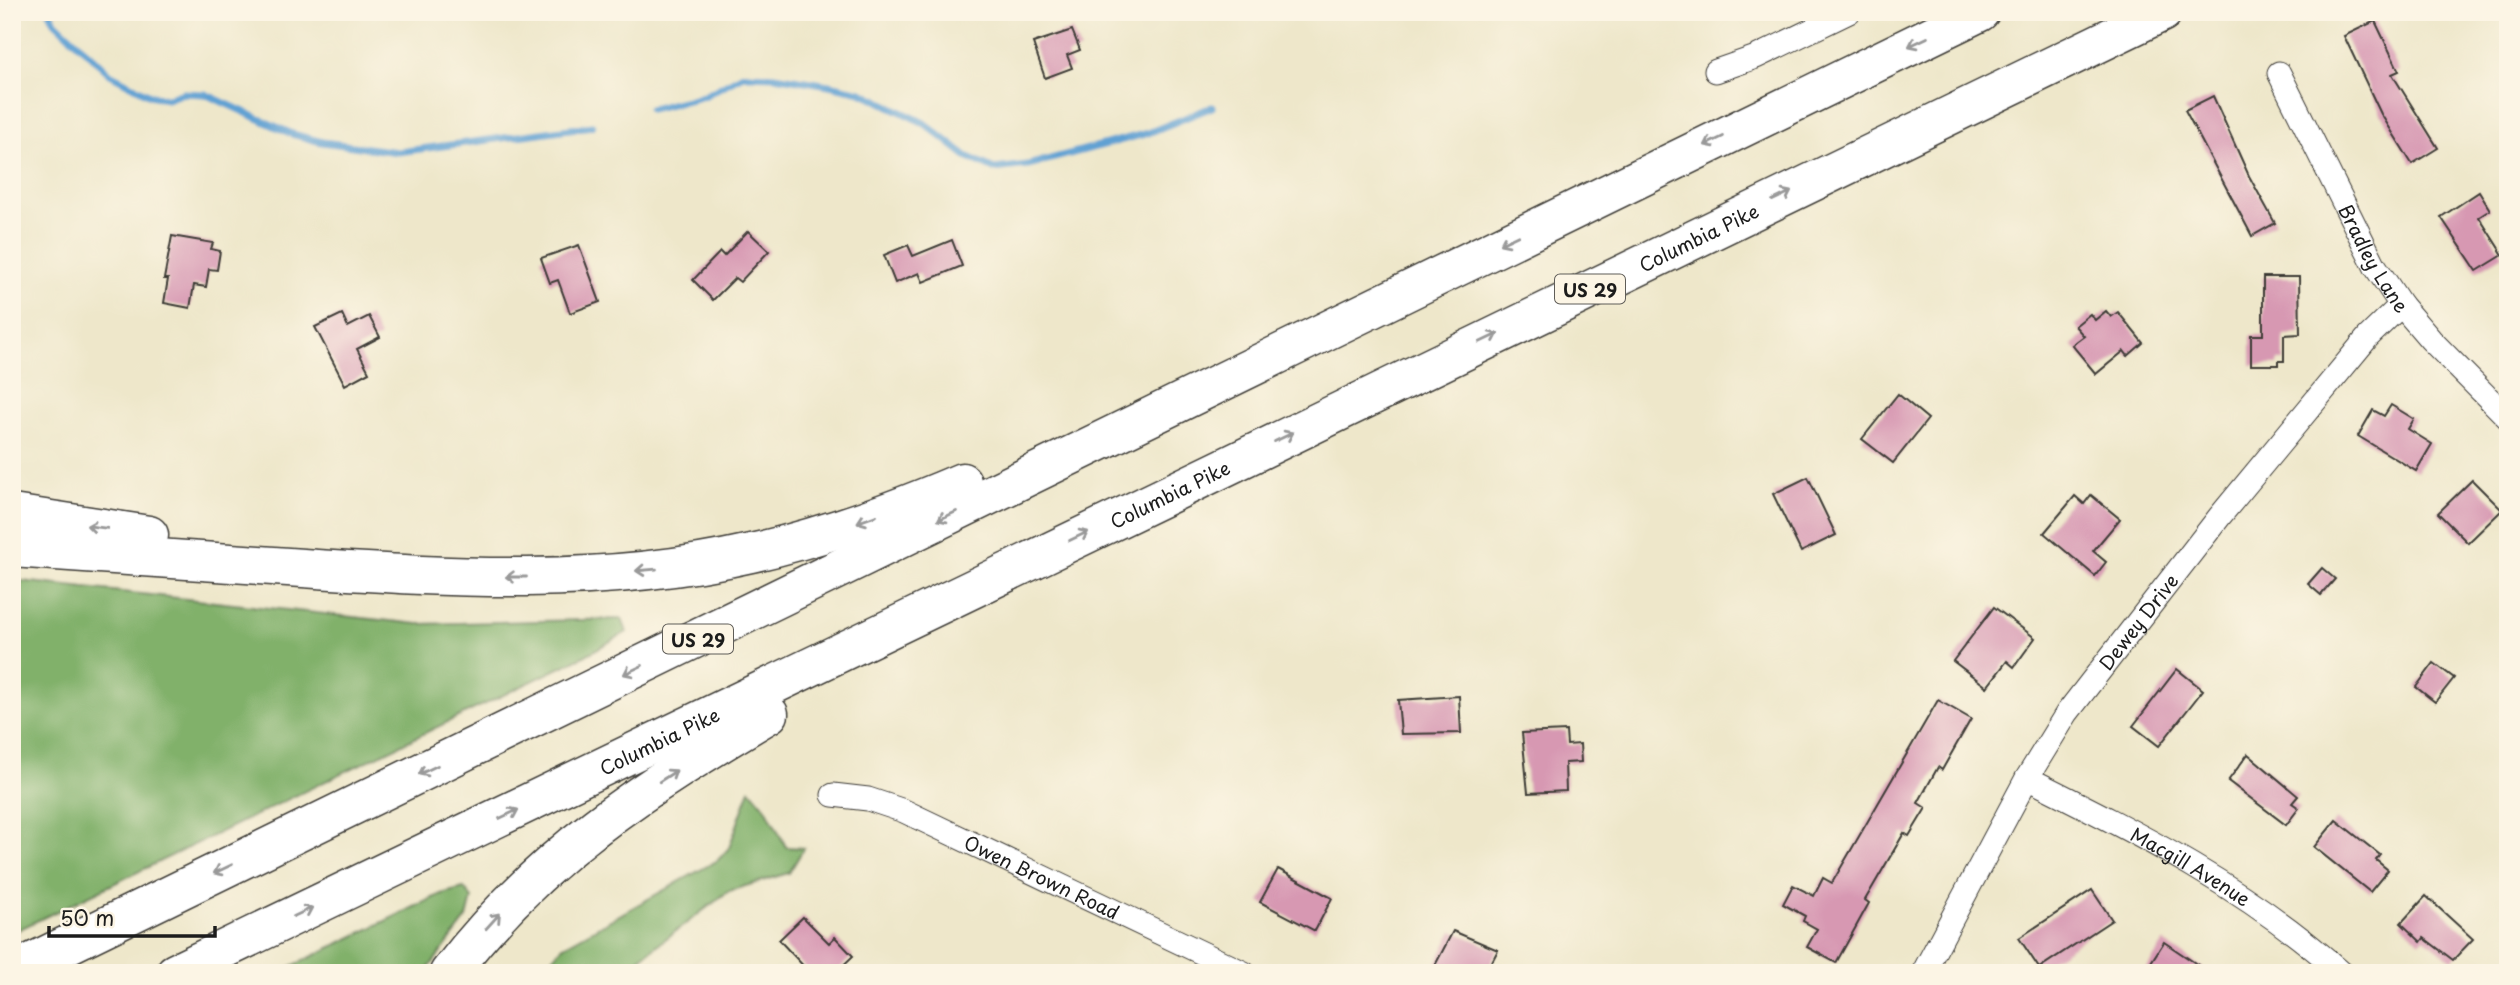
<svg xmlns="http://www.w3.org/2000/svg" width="2520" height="985" font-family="'Playpen Sans',sans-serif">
	<rect width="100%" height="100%" fill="#fcf5e5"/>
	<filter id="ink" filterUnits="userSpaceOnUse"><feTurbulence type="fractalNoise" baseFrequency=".0143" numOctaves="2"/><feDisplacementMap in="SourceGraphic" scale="14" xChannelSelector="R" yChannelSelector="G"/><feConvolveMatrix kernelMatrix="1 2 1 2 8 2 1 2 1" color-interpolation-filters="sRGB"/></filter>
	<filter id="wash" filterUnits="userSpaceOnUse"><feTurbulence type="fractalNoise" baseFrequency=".00686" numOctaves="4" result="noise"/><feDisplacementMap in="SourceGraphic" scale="28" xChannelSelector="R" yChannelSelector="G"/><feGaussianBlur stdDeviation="1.57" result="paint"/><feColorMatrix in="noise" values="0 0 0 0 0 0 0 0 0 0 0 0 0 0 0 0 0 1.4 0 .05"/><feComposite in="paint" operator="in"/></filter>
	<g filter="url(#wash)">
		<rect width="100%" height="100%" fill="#eee7ca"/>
		<g fill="#81b16b" stroke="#4e6644" stroke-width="2">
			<path d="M 12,580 L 418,624 L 622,619 L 627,632 L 584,656 L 12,933 Z"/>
			<path d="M 750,789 L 766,808 L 786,847 L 804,848 L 789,873 L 729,891 L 643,956 L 626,973 L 539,973 L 562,947 L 718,860 L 729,848 Z"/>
			<path d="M 464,888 L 472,898 L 467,918 L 425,973 L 278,973 L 441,894 Z"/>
		</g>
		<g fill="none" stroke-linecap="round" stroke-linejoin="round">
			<g stroke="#61a1d3" stroke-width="7">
				<path d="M 50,12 L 55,22 L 110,74 L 150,95 L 167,99 L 183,93 L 205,94 L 292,134 L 322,142 L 398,152 L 592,126"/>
				<path d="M 650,109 L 704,96 L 743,75 L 775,76 L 829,85 L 861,92 L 924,123 L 966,156 L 994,169 L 1028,165 L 1148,133 L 1212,107"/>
			</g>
		</g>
		<g id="blocks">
			<g fill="#d798b2">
				<path d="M 2375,21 L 2399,71 L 2392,74 L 2438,148 L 2412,164 L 2381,114 L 2344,36 Z"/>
				<path d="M 1072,30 L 1080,50 L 1067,55 L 1072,68 L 1045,78 L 1033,43 Z"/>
				<path d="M 2213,96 L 2249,176 L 2275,223 L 2252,236 L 2185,110 Z"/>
				<path d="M 2479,192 L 2490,210 L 2479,217 L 2503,255 L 2477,271 L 2441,217 Z"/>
				<path d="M 748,231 L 769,251 L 740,282 L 735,278 L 713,300 L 693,280 L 720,252 L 724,256 Z"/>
				<path d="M 172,236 L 213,243 L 211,249 L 220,251 L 217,270 L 209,269 L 206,287 L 194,285 L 190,308 L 164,303 L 168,279 L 164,279 Z"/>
				<path d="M 952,240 L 962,266 L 923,282 L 919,273 L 895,283 L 884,255 L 908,245 L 913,256 Z"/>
				<path d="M 579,245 L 600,302 L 570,313 L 558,280 L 550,283 L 541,258 Z"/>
				<path d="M 2263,277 L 2299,277 L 2300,334 L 2284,335 L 2284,361 L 2278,361 L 2278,365 L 2251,365 L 2251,335 L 2263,335 Z"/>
				<path d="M 2106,311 L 2111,317 L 2118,312 L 2143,343 L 2128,356 L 2124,351 L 2096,374 L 2072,345 L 2084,336 L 2075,326 L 2090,314 L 2095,320 Z"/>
				<path d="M 342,314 L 348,327 L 369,316 L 380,337 L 357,349 L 369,372 L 345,385 L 315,327 Z"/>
				<path d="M 1898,394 L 1928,419 L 1893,463 L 1862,439 Z"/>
				<path d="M 2391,405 L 2414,419 L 2408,429 L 2432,444 L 2416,471 L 2358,436 L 2373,410 L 2384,416 Z"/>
				<path d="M 1808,477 L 1836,535 L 1801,552 L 1773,494 Z"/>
				<path d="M 2472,480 L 2502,510 L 2468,543 L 2438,513 Z"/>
				<path d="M 2091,495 L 2120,519 L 2093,551 L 2106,562 L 2095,576 L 2044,533 L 2075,496 L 2084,504 Z"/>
				<path d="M 2322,568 L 2335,579 L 2321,595 L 2308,584 Z"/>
				<path d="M 1994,607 L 2035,638 L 2014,667 L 2007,661 L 1987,687 L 1953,661 Z"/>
				<path d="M 2434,663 L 2454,678 L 2435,702 L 2416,687 Z"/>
				<path d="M 2177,669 L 2203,690 L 2159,746 L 2133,726 Z"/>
				<path d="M 1459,696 L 1461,733 L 1401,734 L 1398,700 Z"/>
				<path d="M 1938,700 L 1971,719 L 1942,770 L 1938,767 L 1918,803 L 1926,808 L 1909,836 L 1904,833 L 1865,900 L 1869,903 L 1836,963 L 1807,947 L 1817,929 L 1803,921 L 1805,916 L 1783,904 L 1793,885 L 1814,896 L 1823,878 L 1832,883 Z"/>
				<path d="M 1566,731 L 1567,745 L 1580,744 L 1581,762 L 1565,763 L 1566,791 L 1528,793 L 1522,733 Z"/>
				<path d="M 2248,754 L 2298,796 L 2292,803 L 2299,808 L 2286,825 L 2228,781 Z"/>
				<path d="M 2336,820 L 2380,855 L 2376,860 L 2388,870 L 2370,892 L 2314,847 Z"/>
				<path d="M 1278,869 L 1332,898 L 1315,931 L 1260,902 Z"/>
				<path d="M 2092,890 L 2112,920 L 2039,968 L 2019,938 Z"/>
				<path d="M 2426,896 L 2473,939 L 2453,960 L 2424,938 L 2421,942 L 2401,923 Z"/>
				<path d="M 803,917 L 829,943 L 835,937 L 853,956 L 835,973 L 810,973 L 779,940 Z"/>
				<path d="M 1453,931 L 1498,950 L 1486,973 L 1431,973 Z"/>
				<path d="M 2164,942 L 2210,973 L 2144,973 Z"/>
			</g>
		</g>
	</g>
	<g filter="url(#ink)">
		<use href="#blocks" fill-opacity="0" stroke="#3c3a36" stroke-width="2"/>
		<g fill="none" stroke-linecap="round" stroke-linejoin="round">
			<defs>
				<g id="street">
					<path d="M 1716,71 L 1756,57 L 1849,12"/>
					<path id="s1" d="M 2279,73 L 2375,266 L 2401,305 L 2431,340 L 2508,418"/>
					<path id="s2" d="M 2027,778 C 2141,835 2247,888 2342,973"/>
					<path id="s3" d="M 833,795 L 868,799 L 904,811 L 1244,973"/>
					<path id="s4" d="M 1923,973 L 2027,778 L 2067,713 L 2220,516 L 2368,337 L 2401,305"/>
				</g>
				<g id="highway">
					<path d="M 12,514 L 149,535"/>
					<path d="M 12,548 C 109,555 206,561 303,568 C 452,578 604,587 751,553 C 823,537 894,511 962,482"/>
					<path d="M 12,972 L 1980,12"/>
					<path id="s5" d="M 175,973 C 840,656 1500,333 2163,12"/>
					<path d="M 449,973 C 540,854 643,789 769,714"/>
				</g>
			</defs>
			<use href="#street" stroke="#3c3a36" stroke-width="25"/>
			<use href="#highway" stroke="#3c3a36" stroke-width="41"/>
			<use href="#street" stroke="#fff" stroke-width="23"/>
			<use href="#highway" stroke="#fff" stroke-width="38"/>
		</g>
		<defs><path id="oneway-shaft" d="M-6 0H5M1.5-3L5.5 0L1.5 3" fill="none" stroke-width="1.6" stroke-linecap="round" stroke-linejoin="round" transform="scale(1.75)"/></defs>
		<g stroke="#999">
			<use href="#oneway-shaft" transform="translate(1918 42) rotate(154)"/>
			<use href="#oneway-shaft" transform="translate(1714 141) rotate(154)"/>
			<use href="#oneway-shaft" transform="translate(1782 196) rotate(-26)"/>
			<use href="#oneway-shaft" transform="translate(1509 240) rotate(154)"/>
			<use href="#oneway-shaft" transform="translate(1489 338) rotate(-26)"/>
			<use href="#oneway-shaft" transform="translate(1284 437) rotate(-26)"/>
			<use href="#oneway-shaft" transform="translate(947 516) rotate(154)"/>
			<use href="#oneway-shaft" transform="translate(867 519) rotate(160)"/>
			<use href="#oneway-shaft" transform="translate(97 527) rotate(-172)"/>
			<use href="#oneway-shaft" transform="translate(1079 536) rotate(-26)"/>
			<use href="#oneway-shaft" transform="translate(646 570) rotate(175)"/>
			<use href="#oneway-shaft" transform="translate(516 577) rotate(-180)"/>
			<use href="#oneway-shaft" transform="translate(633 670) rotate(154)"/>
			<use href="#oneway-shaft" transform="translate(428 770) rotate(154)"/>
			<use href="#oneway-shaft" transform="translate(668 776) rotate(-33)"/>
			<use href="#oneway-shaft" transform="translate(509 814) rotate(-25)"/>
			<use href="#oneway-shaft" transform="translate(223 869) rotate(154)"/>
			<use href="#oneway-shaft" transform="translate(303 912) rotate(-25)"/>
			<use href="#oneway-shaft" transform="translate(493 921) rotate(-48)"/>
		</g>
	</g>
	<g text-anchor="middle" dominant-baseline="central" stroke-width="6" stroke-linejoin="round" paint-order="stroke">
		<g fill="#fcf5e5" stroke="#5f5d58" stroke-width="2">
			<rect x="1555" y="274.5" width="70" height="29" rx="5"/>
			<rect x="663" y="624.5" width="70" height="29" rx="5"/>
		</g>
		<g font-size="18" font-weight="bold" fill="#1c1c1c">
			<text x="1590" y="289">US 29</text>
			<text x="698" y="639">US 29</text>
		</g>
		<g font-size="19" fill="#1c1c1c" stroke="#fcf5e5">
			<text stroke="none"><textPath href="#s5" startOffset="1692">Columbia Pike</textPath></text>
			<text stroke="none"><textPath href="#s1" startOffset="208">Bradley Lane</textPath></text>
			<text stroke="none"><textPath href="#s5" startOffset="1104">Columbia Pike</textPath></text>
			<text stroke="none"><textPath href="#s4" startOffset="413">Dewey Drive</textPath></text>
			<text stroke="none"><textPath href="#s5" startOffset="537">Columbia Pike</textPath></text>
			<text stroke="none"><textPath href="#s2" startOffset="186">Macgill Avenue</textPath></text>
			<text stroke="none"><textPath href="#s3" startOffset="226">Owen Brown Road</textPath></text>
		</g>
	</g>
	<rect width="2520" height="985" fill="none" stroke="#fcf5e5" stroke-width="42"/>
	<path d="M49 926v10h166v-10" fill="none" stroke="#1c1c1c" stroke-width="3.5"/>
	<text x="60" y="926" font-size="21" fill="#1c1c1c" stroke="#fcf5e5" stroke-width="5" paint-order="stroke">50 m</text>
</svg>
